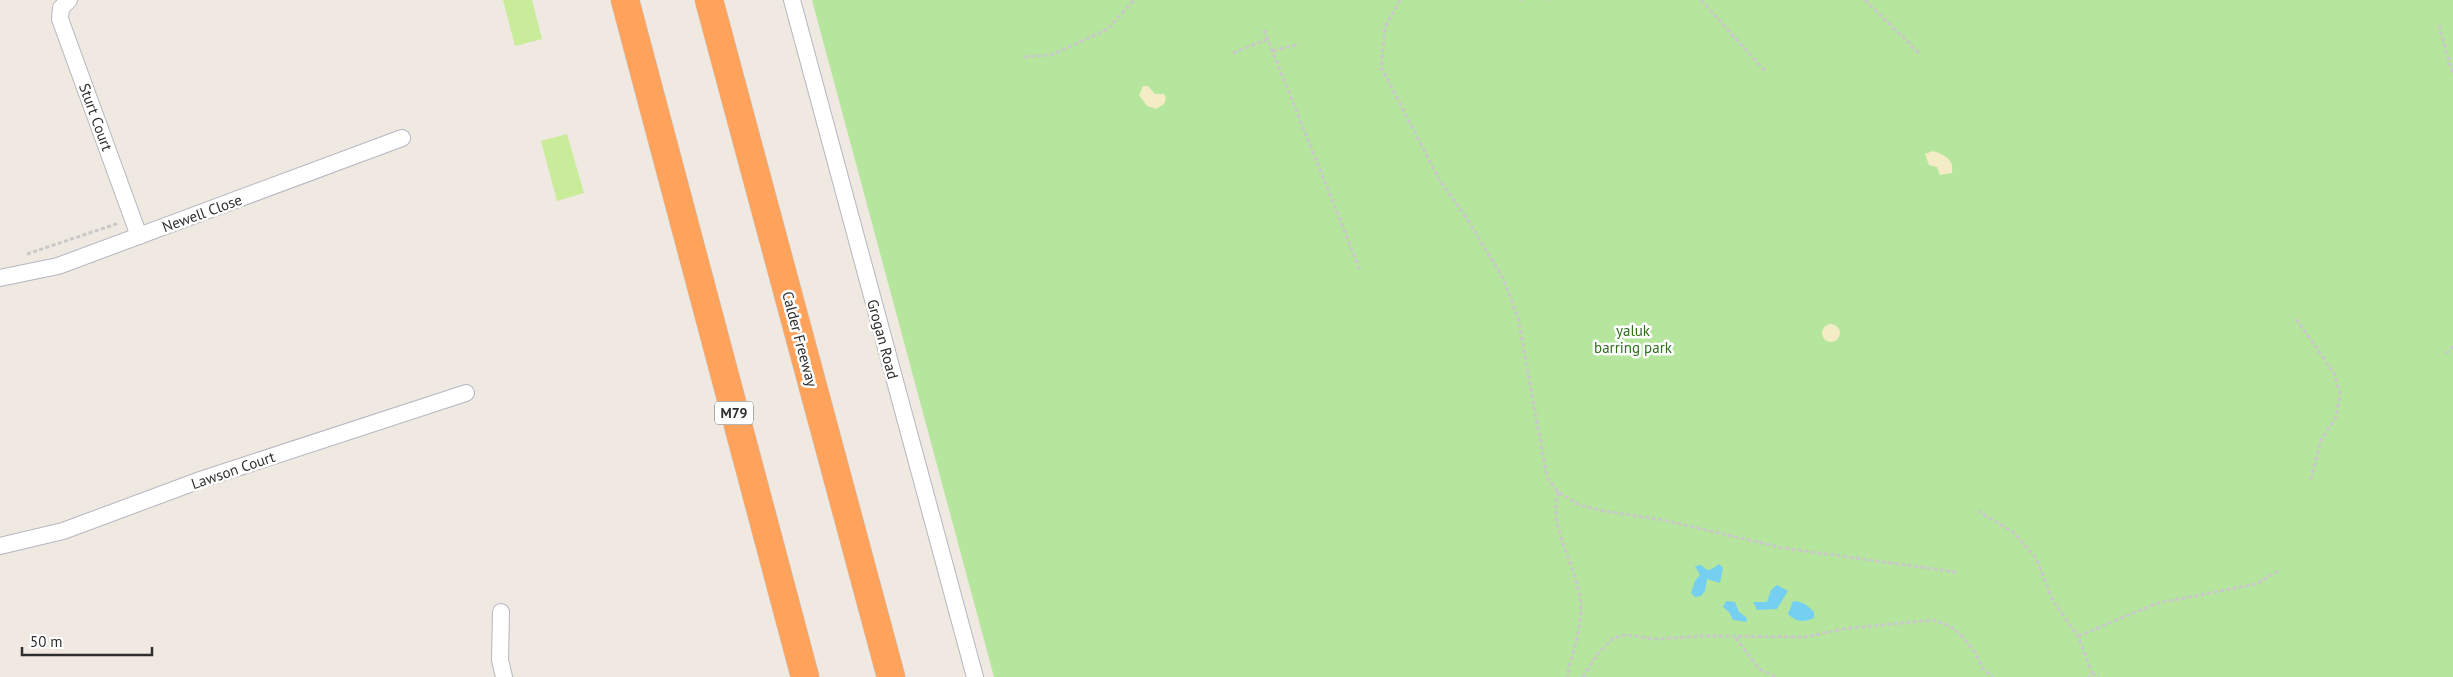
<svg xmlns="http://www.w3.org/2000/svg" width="2453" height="677" font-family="'PT Sans',sans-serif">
	<rect width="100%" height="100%" fill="#efe9e1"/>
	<path fill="#b6e59e" d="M 812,0 L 2453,0 L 2453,677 L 994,677 Z"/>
	<g fill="#f3ecc5">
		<path d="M 1143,86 L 1148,86 L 1155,94 L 1164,94 L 1166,98 L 1164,104 L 1156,109 L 1147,106 L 1139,95 Z"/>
		<path d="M 1933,151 C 1945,155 1954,159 1952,173 L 1940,175 L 1937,167 L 1929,165 L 1925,154 Z"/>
		<circle cx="1831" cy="333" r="9"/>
	</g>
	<g fill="#c9ec9a">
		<path d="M 503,0 L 532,0 L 542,39 L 515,46 Z"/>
		<path d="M 567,134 L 584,193 L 557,201 L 541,141 Z"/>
	</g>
	<g fill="#75cff0">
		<path d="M 1719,564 L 1723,568 L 1720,583 L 1707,579 L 1705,591 L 1701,596 L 1695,597 L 1691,593 L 1695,581 L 1700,575 L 1695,566 L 1701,565 L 1707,570 L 1712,569 Z"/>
		<path d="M 1777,585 L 1788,591 L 1777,609 L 1757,610 L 1753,602 L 1767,602 L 1771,590 Z"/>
		<path d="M 1726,601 L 1735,602 L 1739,612 L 1746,617 L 1747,622 L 1733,620 L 1729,612 L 1723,607 Z"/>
		<path d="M 1793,601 C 1803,601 1808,606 1814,612 L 1814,618 C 1803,623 1796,622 1788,614 Z"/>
	</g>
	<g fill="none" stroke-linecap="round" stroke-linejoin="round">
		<defs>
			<g id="minor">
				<path d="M 69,0 L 61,8 L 60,19 L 139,236"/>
				<path d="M 792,0 L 975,677"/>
				<path d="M 0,278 L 58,266 L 402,138"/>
				<path d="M 0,546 L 63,531 L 203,479 L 466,393"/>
				<path d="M 501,612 L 500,660 L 504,677"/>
			</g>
			<g id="motorway">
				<path d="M 625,0 L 805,677"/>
				<path d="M 709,0 L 891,677"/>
			</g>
		</defs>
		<use href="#minor" stroke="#b4b7c1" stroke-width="18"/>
		<use href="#motorway" stroke="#c9c9c9" stroke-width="29"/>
		<g stroke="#c9c9c9" stroke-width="3" stroke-dasharray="4 2.5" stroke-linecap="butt">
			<path d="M 1400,0 L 1385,27 L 1381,67 L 1440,181 L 1464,214 L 1503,278 L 1518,318 L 1544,461 L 1548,479 L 1558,492 L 1579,505 L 1604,511 L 1663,520 L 1783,548 L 1956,572"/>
			<path d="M 1521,0 L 1521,1"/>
			<path d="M 1701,0 L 1765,71"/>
			<path d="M 1865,0 L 1919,53"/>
			<path d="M 1547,1 L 1548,0"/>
			<path d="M 2439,25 L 2453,75"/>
			<path d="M 1264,30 L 1360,270"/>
			<path d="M 1273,51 L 1299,44"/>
			<path d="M 1233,53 L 1268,39"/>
			<path d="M 1024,57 L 1051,55 L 1108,29 L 1134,0"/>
			<path d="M 27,254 L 119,223"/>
			<path d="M 2296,319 L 2334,373 L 2340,394 L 2336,417 L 2321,440 L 2310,482"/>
			<path d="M 2446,354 L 2453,346"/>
			<path d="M 1558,492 C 1548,528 1575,562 1580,598 C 1584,625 1572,651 1567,677"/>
			<path d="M 1978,511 L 2013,532 L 2036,558 L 2053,601 L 2078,636 L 2092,673 L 2088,677"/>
			<path d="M 2078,636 L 2158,603 L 2256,584 L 2278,571"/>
			<path d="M 1736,638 L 1759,669 L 1776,677"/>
			<path d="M 2092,673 L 2099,677"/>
			<path d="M 1583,677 L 1597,655 L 1613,638 L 1627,635 L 1655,639 L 1704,636 L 1804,637 L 1843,629 L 1933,620 L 1950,626 L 1963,637 L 1975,652 L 1983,669 L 1993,677"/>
		</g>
		<use href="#minor" stroke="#fff" stroke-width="16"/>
		<use href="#motorway" stroke="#ffa35c" stroke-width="28"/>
	</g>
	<g text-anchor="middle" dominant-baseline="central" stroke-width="5" stroke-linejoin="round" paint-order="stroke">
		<rect fill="#fff" stroke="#6d6d6d" stroke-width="1" x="715" y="401.5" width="38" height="23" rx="4"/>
		<g font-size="14" font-weight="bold" fill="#2e2e2e">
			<text x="734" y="413">M79</text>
		</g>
		<g font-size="15" fill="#2e2e2e" stroke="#fff">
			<text transform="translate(96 117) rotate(70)">Sturt Court</text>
			<text transform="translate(202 213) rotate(-20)">Newell Close</text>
			<text transform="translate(800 339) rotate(75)">Calder Freeway</text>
			<text transform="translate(883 339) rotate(75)">Grogan Road</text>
			<text transform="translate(233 470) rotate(-19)">Lawson Court</text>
		</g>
		<g font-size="15" fill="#2c6e1b" stroke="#fff">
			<text x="1633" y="330">yaluk<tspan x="1633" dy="17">barring park</tspan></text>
		</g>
	</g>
	<path d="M22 647v8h130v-8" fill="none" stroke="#2e2e2e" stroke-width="2.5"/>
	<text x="30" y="647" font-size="15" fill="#2e2e2e" stroke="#ffffff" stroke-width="4" paint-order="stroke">50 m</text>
</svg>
